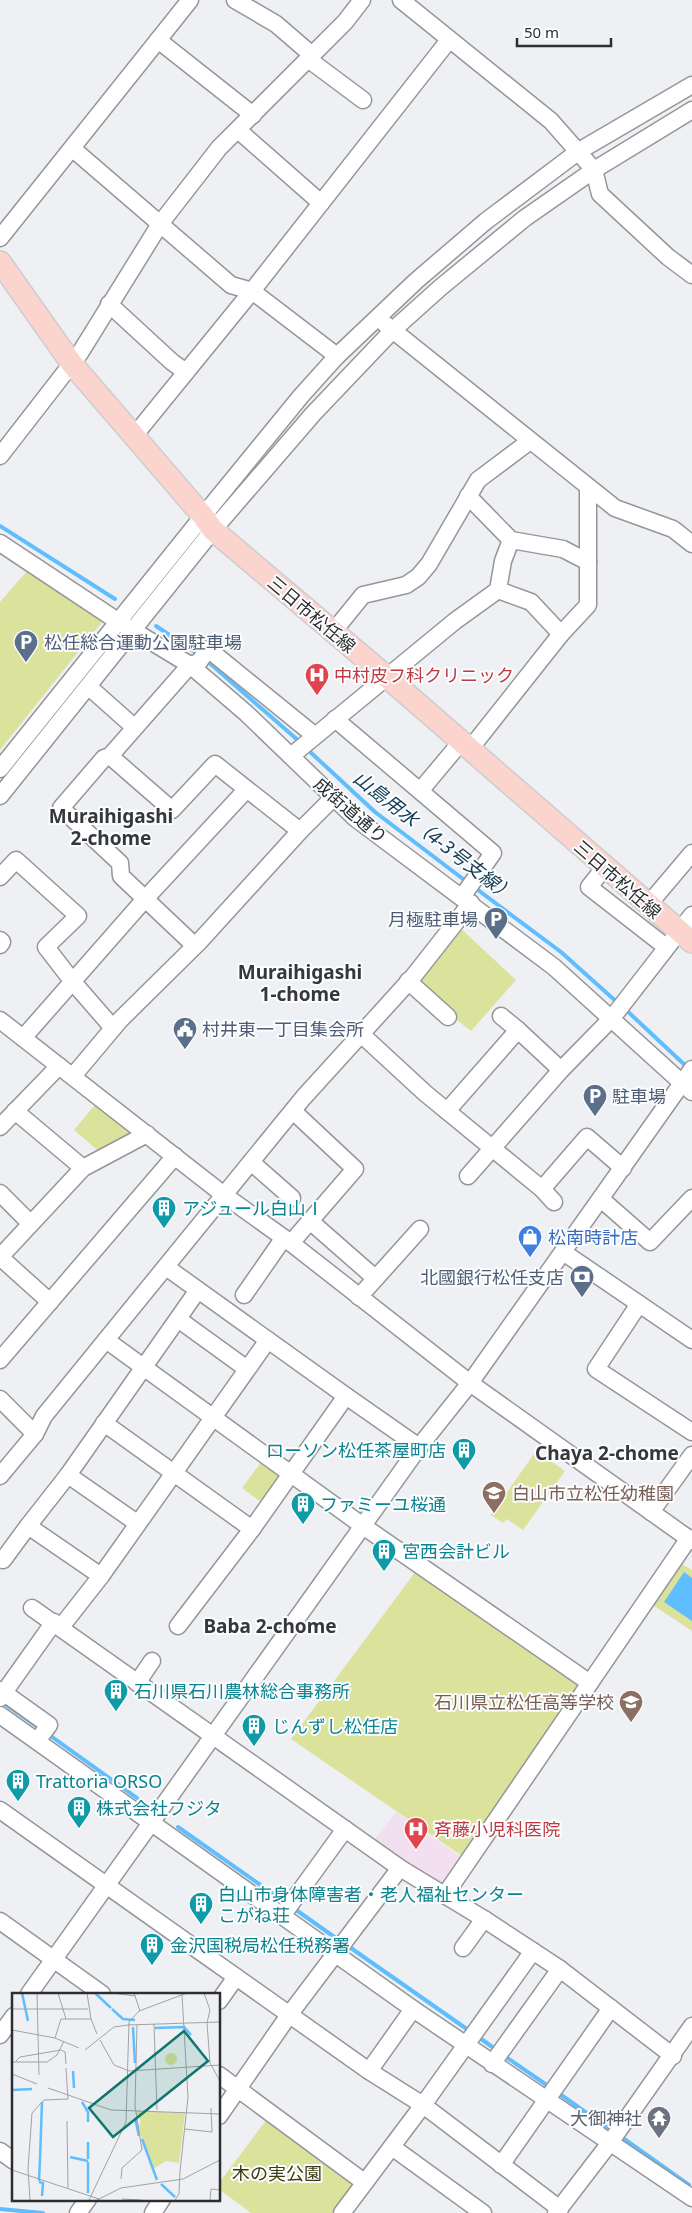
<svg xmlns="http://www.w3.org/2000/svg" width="692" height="2213" font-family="'Noto Sans','Noto Sans JP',sans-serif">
	<rect width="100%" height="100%" fill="#eef0f3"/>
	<path fill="#f2dff0" d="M 396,1812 L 461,1857 L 443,1882 L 429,1883 L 372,1843 Z"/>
	<g fill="#dae29b">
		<path d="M 27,571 L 65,594 L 102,622 L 0,750 L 0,602 Z"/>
		<path d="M 457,925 L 516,980 L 471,1031 L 410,983 Z"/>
		<path d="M 95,1105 L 134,1136 L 101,1153 L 74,1130 Z"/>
		<path d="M 536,1451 L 565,1471 L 523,1530 L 507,1519 L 503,1523 L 491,1515 Z"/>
		<path d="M 262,1461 L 284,1476 L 264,1504 L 242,1488 Z"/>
		<path d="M 680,1563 L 692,1570 L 692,1631 L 653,1605 Z"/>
		<path d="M 416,1571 L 582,1684 L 462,1856 L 291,1739 Z"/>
		<path d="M 267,2119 L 354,2184 L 334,2213 L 251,2213 L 219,2189 L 219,2183 Z"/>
	</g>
	<path fill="#5fbeff" d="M 684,1572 L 692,1578 L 692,1621 L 664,1602 Z"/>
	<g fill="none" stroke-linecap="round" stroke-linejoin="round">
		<g stroke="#5fbeff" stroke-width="4">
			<path d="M 0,526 L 115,599"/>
			<path d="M 156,626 L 198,654"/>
			<path d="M 206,660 L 300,742"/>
			<path d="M 307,749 L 375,812 L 467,882"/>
			<path d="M 474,887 L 561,952 L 619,1004"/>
			<path d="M 624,1008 L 688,1068"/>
			<path d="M 4,1703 L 38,1727"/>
			<path d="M 48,1734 L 137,1798"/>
			<path d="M 178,1827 L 286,1903"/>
			<path d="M 292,1907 L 340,1941"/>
			<path d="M 348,1946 L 471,2032"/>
			<path d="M 477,2036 L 498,2051"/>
			<path d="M 503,2055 L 551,2088"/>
			<path d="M 557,2092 L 612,2131"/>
			<path d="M 620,2136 L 689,2185"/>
			<path d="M 0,2209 L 43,2213"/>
		</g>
		<defs>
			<g id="minor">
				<path d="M 235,0 L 276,24 L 312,55"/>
				<path d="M 401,0 L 551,121 L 594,170 L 600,194 L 668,257 L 692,275"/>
				<path d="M 158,40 L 253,115"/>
				<path d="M 308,59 L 363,100"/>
				<path d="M 238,130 L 321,203"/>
				<path d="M 73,149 L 231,285 L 252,291 L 337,356"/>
				<path d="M 0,238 L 190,0"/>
				<path d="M 109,304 L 172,362 L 186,372"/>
				<path d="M 385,324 L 615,508 L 673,529 L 692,544"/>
				<path d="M 134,436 L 252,291 L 449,40"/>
				<path d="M 0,456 L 80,353 L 160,224 L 219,148 L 345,22 L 362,0"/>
				<path d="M 468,496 L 511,540 L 563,549 L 588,562"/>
				<path d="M 0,543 L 119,622 L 190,665 L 246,713 L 355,818 L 554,967 L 692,1092"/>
				<path d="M 498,590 L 531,602 L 561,634"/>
				<path d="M 333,632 L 363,595 L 406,585 L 418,577 L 429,564 L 478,480 L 530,441"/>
				<path d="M 89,687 L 134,727"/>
				<path d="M 335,719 L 420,791 L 461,742"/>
				<path d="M 470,749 L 561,634 L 588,605 L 588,487"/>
				<path d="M 110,756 L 172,810 L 215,764 L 300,831"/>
				<path d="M 291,756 L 455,621 L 498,590 L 503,561 L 511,540"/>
				<path d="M 0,769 L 203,516 L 301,396 L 337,356 L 416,281 L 486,221 L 579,151 L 692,85"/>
				<path d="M 420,791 L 493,853 L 462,897"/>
				<path d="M 0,796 L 213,530 L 313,414 L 393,330 L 441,287 L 525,218 L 594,170 L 692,110"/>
				<path d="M 605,867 L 589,887 L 666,947"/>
				<path d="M 0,877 L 16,860 L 78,916 L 46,947 L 73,982 L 113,1028"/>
				<path d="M 648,905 L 692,853"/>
				<path d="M 0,940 L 2,942 L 0,945"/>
				<path d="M 194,945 L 121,876 L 120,863 L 61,808 L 104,758 L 110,756 L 190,665 L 199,662 L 208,649 L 314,735"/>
				<path d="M 408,981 L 448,1017"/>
				<path d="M 501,1016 L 518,1030"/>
				<path d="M 0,1020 L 224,1195 L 291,1243 L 470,1383 L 692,1541"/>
				<path d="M 361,1034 L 425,1093 L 542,1189 L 554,1202"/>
				<path d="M 23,1038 L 145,899 L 246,790"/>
				<path d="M 73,1076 L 120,1020 L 199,942 L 300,831 L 334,797"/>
				<path d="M 15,1111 L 83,1168"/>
				<path d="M 447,1111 L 518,1030 L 561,1070"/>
				<path d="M 0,1127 L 59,1066"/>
				<path d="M 251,1162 L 292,1198"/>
				<path d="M 468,1176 L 561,1070 L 612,1018 L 692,915"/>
				<path d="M 542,1189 L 587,1137 L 623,1168"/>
				<path d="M 0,1193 L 30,1223"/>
				<path d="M 601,1199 L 650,1242 L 692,1198"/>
				<path d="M 310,1221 L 375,1278"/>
				<path d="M 291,1243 L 355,1169 L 293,1111"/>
				<path d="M 563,1252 L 692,1340"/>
				<path d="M 0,1257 L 83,1168 L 147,1134"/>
				<path d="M 0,1257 L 50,1302"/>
				<path d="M 166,1267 L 346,1396 L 419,1447"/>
				<path d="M 244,1295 L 283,1239"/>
				<path d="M 359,1297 L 420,1229"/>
				<path d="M 639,1304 L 596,1369 L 692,1432"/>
				<path d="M 178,1319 L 247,1369"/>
				<path d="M 106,1340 L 363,1526 L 590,1683"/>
				<path d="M 0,1360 L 175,1156"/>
				<path d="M 0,1399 L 35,1434"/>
				<path d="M 104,1423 L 252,1529"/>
				<path d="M 68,1475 L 137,1523"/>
				<path d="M 0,1476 L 35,1434 L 44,1416 L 303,1098 L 412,978 L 471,903"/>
				<path d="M 651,1512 L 692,1455"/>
				<path d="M 3,1560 L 28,1526"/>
				<path d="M 101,1576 L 28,1526 L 68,1475 L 198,1290"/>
				<path d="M 32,1608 L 400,1868 L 484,1919 L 560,1969 L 673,2056"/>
				<path d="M 178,1626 L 252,1529 L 346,1396"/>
				<path d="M 61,1627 L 101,1576 L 268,1340"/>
				<path d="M 137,1683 L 152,1661"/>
				<path d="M 0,1690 L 49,1725 L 37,1741"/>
				<path d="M 0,1698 L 54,1622"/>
				<path d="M 0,1715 L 413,2009 L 692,2198"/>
				<path d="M 0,1810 L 369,2071 L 423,2105 L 560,2209"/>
				<path d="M 445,1895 L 689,1538"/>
				<path d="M 282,1916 L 345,1829"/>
				<path d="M 0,1921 L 102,1994"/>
				<path d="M 463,1948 L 484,1919"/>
				<path d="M 29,1994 L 419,1447 L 470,1383 L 692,1069"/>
				<path d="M 219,2001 L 236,1977"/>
				<path d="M 0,2035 L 14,2016"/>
				<path d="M 492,2064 L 560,1969"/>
				<path d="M 369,2071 L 413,2009"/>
				<path d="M 219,2075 L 364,2182"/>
				<path d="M 219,2116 L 289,2015 L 400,1868"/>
				<path d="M 392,2147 L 483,2213"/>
				<path d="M 0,2151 L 14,2161"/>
				<path d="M 501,2165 L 611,2008"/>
				<path d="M 78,2213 L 88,2199"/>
				<path d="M 153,2213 L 162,2199"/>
				<path d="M 342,2213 L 423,2105 L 533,1951"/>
				<path d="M 556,2213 L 609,2144 L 692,2026"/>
			</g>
			<path id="major" d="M 0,262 L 72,364 L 203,516 L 213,530 L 387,677 L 692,942"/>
		</defs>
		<use href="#minor" stroke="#95969a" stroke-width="19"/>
		<use href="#major" stroke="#cdcdcd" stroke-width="24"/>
		<use href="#minor" stroke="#fff" stroke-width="16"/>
		<use href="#major" stroke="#fcd4ce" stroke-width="21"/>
	</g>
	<defs>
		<symbol id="parking-pin" viewBox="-11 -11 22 30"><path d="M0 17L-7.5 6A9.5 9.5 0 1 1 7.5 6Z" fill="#5c6f8a" stroke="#fcfdfe"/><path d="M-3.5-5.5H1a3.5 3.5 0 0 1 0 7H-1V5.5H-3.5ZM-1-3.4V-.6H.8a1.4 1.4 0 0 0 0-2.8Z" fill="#fff"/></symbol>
		<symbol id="hospital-pin" viewBox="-11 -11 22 30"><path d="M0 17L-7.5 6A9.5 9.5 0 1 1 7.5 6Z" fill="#e0444e" stroke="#fcfdfe"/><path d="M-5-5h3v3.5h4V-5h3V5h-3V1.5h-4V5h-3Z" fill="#fff"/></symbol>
		<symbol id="civic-pin" viewBox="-11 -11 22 30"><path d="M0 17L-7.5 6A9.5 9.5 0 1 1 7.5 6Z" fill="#5c6f8a" stroke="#fcfdfe"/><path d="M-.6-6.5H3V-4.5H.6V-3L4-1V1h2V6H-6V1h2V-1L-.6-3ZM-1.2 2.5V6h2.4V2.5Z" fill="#fff"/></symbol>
		<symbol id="building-pin" viewBox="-11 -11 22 30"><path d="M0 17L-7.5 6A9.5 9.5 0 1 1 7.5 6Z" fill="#0f9aa8" stroke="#fcfdfe"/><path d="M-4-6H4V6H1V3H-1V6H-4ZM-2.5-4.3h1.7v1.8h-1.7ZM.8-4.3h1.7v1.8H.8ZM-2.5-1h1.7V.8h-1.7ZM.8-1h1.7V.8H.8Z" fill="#fff"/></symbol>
		<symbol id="shop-pin" viewBox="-11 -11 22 30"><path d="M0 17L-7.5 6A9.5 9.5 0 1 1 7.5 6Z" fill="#3f7fe0" stroke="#fcfdfe"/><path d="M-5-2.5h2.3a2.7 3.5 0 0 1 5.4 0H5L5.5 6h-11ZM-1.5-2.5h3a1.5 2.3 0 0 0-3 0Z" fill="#fff"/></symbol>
		<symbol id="bank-pin" viewBox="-11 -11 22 30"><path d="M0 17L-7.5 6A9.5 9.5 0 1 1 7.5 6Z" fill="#5c6f8a" stroke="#fcfdfe"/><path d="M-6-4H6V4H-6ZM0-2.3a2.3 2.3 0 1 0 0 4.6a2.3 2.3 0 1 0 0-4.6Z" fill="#fff"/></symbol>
		<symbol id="school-pin" viewBox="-11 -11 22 30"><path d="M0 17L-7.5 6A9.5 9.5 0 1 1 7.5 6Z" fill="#8d6e63" stroke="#fcfdfe"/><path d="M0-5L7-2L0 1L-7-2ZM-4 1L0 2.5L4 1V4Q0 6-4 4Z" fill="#fff"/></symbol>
		<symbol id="temple-pin" viewBox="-11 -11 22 30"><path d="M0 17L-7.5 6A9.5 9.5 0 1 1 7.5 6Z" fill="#6b7280" stroke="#fcfdfe"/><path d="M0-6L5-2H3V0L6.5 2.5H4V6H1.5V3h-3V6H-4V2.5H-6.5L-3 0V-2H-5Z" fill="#fff"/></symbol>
	</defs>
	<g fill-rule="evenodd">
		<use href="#parking-pin" x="12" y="628" width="28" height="38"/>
		<use href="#hospital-pin" x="303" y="661" width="28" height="38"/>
		<use href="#parking-pin" x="482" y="905" width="28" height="38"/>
		<use href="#civic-pin" x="171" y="1015" width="28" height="38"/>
		<use href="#parking-pin" x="581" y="1082" width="28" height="38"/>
		<use href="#building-pin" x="150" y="1194" width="28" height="38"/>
		<use href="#shop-pin" x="516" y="1223" width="28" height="38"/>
		<use href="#bank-pin" x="568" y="1263" width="28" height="38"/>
		<use href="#building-pin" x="450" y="1436" width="28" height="38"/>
		<use href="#school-pin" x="480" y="1479" width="28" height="38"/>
		<use href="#building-pin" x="289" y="1490" width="28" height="38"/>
		<use href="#building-pin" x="370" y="1537" width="28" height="38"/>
		<use href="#building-pin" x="102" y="1677" width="28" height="38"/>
		<use href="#school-pin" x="617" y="1688" width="28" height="38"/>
		<use href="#building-pin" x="240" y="1712" width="28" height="38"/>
		<use href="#building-pin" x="4" y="1767" width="28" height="38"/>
		<use href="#building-pin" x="65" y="1794" width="28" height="38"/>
		<use href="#hospital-pin" x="402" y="1815" width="28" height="38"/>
		<use href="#building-pin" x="187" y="1890" width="28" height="38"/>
		<use href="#building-pin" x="138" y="1931" width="28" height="38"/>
		<use href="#temple-pin" x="645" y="2104" width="28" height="38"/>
	</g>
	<g text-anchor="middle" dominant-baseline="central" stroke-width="4" stroke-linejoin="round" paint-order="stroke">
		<g font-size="18" fill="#2d2e2f" stroke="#fcfdfe">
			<text transform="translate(312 614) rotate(40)">三日市松任線</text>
			<text transform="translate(351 810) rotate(41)">成街道通り</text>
			<text transform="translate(618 879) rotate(41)">三日市松任線</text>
		</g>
		<g font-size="18" fill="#4e5e75" stroke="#fcfdfe" text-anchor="start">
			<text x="44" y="642">松任総合運動公園駐車場</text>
			<text x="478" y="919" text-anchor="end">月極駐車場</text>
			<text x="202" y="1029">村井東一丁目集会所</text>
			<text x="612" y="1096">駐車場</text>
			<text x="564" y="1277" text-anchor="end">北國銀行松任支店</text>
		</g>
		<g font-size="18" fill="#be3a42" stroke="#fcfdfe" text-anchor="start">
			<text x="334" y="675">中村皮フ科クリニック</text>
			<text x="434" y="1829">斉藤小児科医院</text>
		</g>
		<g font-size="18" fill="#0d838f" stroke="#fcfdfe" text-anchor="start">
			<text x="182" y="1208">アジュール白山Ⅰ</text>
			<text x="446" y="1450" text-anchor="end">ローソン松任茶屋町店</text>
			<text x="320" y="1504">ファミーユ桜通</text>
			<text x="402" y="1551">宮西会計ビル</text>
			<text x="134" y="1691">石川県石川農林総合事務所</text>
			<text x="272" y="1726">じんずし松任店</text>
			<text x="36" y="1781">Trattoria ORSO</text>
			<text x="96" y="1808">株式会社フジタ</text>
			<text x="218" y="1894">白山市身体障害者・老人福祉センター<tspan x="218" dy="21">こがね荘</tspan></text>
			<text x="170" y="1945">金沢国税局松任税務署</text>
		</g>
		<g font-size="18" fill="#366cbe" stroke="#fcfdfe" text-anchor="start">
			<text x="548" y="1237">松南時計店</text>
		</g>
		<g font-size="18" fill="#785e54" stroke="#fcfdfe" text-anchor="start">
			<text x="512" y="1493">白山市立松任幼稚園</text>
			<text x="614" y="1702" text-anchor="end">石川県立松任高等学校</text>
		</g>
		<g font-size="18" fill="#5b616d" stroke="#fcfdfe" text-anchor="end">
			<text x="642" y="2118">大御神社</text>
		</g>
		<g font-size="18" fill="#393c11" stroke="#fcfdfe">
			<text x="277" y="2173">木の実公園</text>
		</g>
		<g font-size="19" font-weight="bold" fill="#36373a" stroke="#fcfdfe">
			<text x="111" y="816">Muraihigashi<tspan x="111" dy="22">2-chome</tspan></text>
			<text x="300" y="972">Muraihigashi<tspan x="300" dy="22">1-chome</tspan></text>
			<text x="607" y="1453">Chaya 2-chome</text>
			<text x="270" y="1626">Baba 2-chome</text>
		</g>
		<g font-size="19" font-style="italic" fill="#143c56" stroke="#fcfdfe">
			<text transform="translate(434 836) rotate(38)">山島用水（4-3号支線）</text>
		</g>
	</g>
	<g transform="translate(12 1993)">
		<rect width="208" height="208" fill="#eef0f3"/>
		<path d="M153 66a6 6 0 1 1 12 0a6 6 0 1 1-12 0ZM 124,118 L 173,120 L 167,170 L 154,168 L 141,176 L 126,134 L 129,129 Z" fill="#dae29b"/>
		<path fill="none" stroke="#5fbeff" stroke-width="2.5" d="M 10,0 L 16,28M 83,0 L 99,15M 100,16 L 111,26 L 123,27M 121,34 L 123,70M 143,35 L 172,34 L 179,42M 61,78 L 62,95M 0,97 L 20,96M 70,109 L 76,119 L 76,129M 123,125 L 127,143M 130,146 L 145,187M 58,164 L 76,168M 28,166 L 30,109M 76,166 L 76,149M 76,169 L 76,200M 27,188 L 28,166M 27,189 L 31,190 L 30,203M 149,191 L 163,204"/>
		<path fill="none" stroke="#a1a2a5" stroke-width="1" d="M 25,0 L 27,82M 46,0 L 54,26M 75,0 L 79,26M 101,0 L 123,3M 122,0 L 128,18M 192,0 L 198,17 L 195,30M 0,16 L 76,16M 195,30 L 198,70 L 208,88M 142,31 L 145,117M 116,32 L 208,29M 0,37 L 43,45 L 49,26 L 79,26 L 85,41M 43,45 L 67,55M 88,47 L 102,72 L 117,78M 49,57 L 53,59 L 54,71M 73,57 L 102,34 L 116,32M 4,68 L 8,64 L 49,57M 0,69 L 35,69 L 45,62 L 52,48M 117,78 L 208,72M 0,81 L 25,91M 36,95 L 99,117 L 208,121M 55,128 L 56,195M 173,136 L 200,139 L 199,115M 0,177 L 87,206M 168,178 L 176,104 L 170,2M 109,186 L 110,175 L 130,157 L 123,113 L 125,32M 110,206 L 129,207M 18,207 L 16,176 L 20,120 L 32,107 L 56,106 L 54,75M 77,207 L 114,129 L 117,29 L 127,18 L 175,0M 85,207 L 109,195 L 171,186 L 208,167M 163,207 L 167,201 L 168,178M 198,207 L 199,196 L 208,197"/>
		<path fill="#0f766e" fill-opacity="0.15" stroke="#0f766e" stroke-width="2.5" d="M 172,38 L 196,68 L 101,144 L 77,115 Z"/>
		<rect width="208" height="208" fill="none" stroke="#2d2e2f" stroke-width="2.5"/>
	</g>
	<path d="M517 38v8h94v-8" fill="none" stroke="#2d2e2f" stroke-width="2.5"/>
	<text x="524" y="38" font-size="15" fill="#2d2e2f" stroke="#fcfdfe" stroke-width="4" paint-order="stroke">50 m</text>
</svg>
